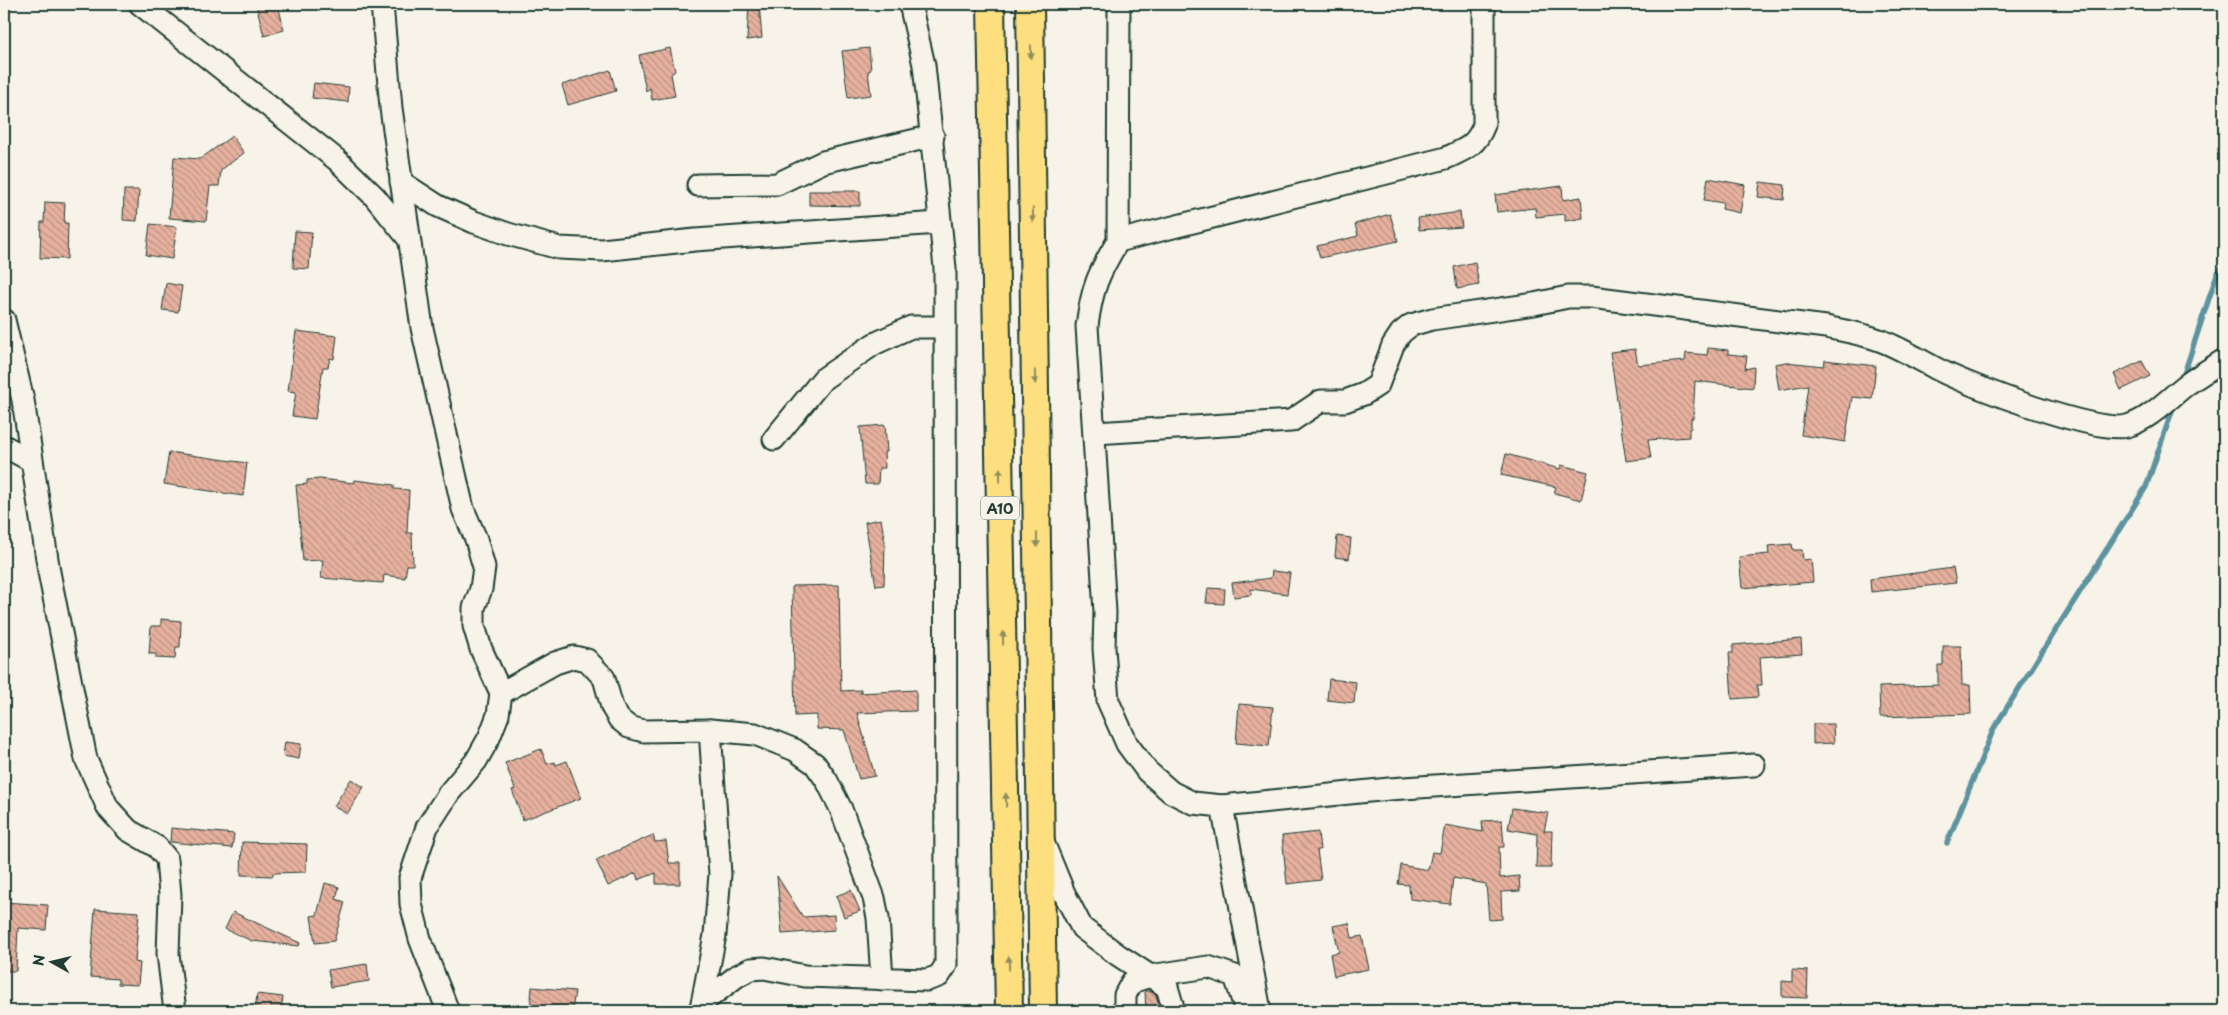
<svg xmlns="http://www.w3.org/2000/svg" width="2228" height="1015" font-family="'Playpen Sans',sans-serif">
	<defs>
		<pattern id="building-back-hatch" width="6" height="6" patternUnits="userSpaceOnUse" patternTransform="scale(1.25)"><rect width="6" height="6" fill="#e8b19f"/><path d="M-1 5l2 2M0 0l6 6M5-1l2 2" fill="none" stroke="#bb9182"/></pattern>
	</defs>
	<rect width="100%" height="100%" fill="#f7f3e8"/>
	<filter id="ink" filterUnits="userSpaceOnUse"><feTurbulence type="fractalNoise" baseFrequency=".02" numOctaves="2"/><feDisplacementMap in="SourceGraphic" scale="10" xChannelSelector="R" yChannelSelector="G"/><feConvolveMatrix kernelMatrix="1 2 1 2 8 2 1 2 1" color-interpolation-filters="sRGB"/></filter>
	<g filter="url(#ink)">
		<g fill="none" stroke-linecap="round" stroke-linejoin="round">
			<g stroke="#5d939f" stroke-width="5.5">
				<path d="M 2182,380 L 2217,274 L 2224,265"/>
				<path d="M 1947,843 L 1994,728 L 2146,487 L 2174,405"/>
			</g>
		</g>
		<g fill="url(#building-back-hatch)" stroke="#1f3d34">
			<path d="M 256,4 L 278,4 L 284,30 L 264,36 Z"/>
			<path d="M 749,4 L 759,4 L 762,38 L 747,40 Z"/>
			<path d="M 670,48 L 675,71 L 671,74 L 675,96 L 652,100 L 650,88 L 646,91 L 639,55 Z"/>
			<path d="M 869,48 L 871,70 L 868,71 L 871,95 L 848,98 L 842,51 Z"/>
			<path d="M 610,70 L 616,91 L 568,105 L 562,85 Z"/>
			<path d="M 314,83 L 349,87 L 348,102 L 312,98 Z"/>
			<path d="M 232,136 L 244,153 L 221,170 L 219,186 L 210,186 L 206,221 L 169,218 L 174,157 L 200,159 Z"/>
			<path d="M 1708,178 L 1745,185 L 1740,213 L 1722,209 L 1723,203 L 1704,200 Z"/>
			<path d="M 1760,182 L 1785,185 L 1784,200 L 1758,197 Z"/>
			<path d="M 1562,186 L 1563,200 L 1581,197 L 1583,218 L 1565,221 L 1565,214 L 1536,217 L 1535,208 L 1497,212 L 1495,195 Z"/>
			<path d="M 124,190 L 139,190 L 137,221 L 123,220 Z"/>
			<path d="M 809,191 L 860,191 L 860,206 L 809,205 Z"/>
			<path d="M 45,202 L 65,203 L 64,223 L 68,223 L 67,259 L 40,258 L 41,222 L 44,222 Z"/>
			<path d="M 1460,212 L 1462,227 L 1419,230 L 1418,218 Z"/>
			<path d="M 1390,214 L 1398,241 L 1320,258 L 1317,246 L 1358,236 L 1355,224 Z"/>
			<path d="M 150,224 L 177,227 L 172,259 L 146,255 Z"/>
			<path d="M 295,231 L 312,232 L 309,269 L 293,268 Z"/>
			<path d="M 1475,262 L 1479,285 L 1457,289 L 1454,267 Z"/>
			<path d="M 166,283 L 182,286 L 178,312 L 162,310 Z"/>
			<path d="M 296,331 L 337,336 L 334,359 L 330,358 L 328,367 L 323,367 L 315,419 L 292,416 L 296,392 L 288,391 Z"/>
			<path d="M 1708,348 L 1728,350 L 1728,354 L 1747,356 L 1745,369 L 1754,367 L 1753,388 L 1695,381 L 1693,419 L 1691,418 L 1691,428 L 1689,429 L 1689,437 L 1648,440 L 1651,458 L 1626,461 L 1610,352 L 1635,349 L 1638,365 L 1685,361 L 1686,353 L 1707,355 Z"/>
			<path d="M 1825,360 L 1876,366 L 1872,399 L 1852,397 L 1845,442 L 1801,435 L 1808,385 L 1779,390 L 1775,364 L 1786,362 L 1824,366 Z"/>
			<path d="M 2142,361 L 2150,376 L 2121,390 L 2114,374 Z"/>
			<path d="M 885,425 L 887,452 L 884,452 L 885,468 L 879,468 L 878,484 L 865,484 L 860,427 Z"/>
			<path d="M 169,452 L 247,463 L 243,496 L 164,484 Z"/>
			<path d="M 1506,454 L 1560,469 L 1561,465 L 1588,472 L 1581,500 L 1554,493 L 1556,487 L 1501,475 Z"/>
			<path d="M 320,479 L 354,483 L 355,480 L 394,485 L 394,489 L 409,490 L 407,533 L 412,533 L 413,565 L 407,565 L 405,578 L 384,575 L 383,583 L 321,578 L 323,560 L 303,561 L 296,485 L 307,484 L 307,480 Z"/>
			<path d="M 881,519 L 885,542 L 884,585 L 876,586 L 865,522 Z"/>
			<path d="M 1337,536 L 1351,538 L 1349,559 L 1335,557 Z"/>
			<path d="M 1792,544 L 1793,550 L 1802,550 L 1803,560 L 1811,559 L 1813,582 L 1742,588 L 1739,557 L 1769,554 L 1768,546 Z"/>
			<path d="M 1953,568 L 1956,583 L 1871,592 L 1870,579 Z"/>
			<path d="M 1272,571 L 1290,573 L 1287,594 L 1251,589 L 1251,595 L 1234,597 L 1232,583 L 1271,578 Z"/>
			<path d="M 839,585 L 841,691 L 861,690 L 860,693 L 916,690 L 916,711 L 857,713 L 875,776 L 859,779 L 844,730 L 817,729 L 817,715 L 795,716 L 792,586 Z"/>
			<path d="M 1208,588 L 1225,589 L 1224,604 L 1206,603 Z"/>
			<path d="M 161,619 L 181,621 L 180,647 L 176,647 L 175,659 L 156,658 L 156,654 L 149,654 L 151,626 L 161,626 Z"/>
			<path d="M 1801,639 L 1802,654 L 1760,657 L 1762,685 L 1757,685 L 1758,697 L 1732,699 L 1729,653 L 1733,653 L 1733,645 Z"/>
			<path d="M 1943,646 L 1961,646 L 1962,685 L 1970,685 L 1971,714 L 1880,717 L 1879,687 L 1938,685 L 1938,665 L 1943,665 Z"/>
			<path d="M 1329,679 L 1356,682 L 1354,703 L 1327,700 Z"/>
			<path d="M 1239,704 L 1273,707 L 1269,746 L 1236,743 Z"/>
			<path d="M 1813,724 L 1833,724 L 1834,743 L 1813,744 Z"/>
			<path d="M 285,742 L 301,744 L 299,759 L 283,756 Z"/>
			<path d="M 541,749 L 547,764 L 555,762 L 556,765 L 567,761 L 581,798 L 523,820 L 512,790 L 515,789 L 505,763 Z"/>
			<path d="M 351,779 L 364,787 L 347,814 L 334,806 Z"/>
			<path d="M 1512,808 L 1548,813 L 1544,831 L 1552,831 L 1551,868 L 1536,868 L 1537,834 L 1508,829 Z"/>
			<path d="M 1502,820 L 1504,847 L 1499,847 L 1500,878 L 1519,876 L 1520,891 L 1501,892 L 1502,919 L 1489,920 L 1486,884 L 1453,878 L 1450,904 L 1410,899 L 1409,885 L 1398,884 L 1401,865 L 1428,870 L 1432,852 L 1440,853 L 1445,825 L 1483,832 L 1482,821 Z"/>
			<path d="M 171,828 L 234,834 L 232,848 L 170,842 Z"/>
			<path d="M 1318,832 L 1320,850 L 1317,850 L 1321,880 L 1287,884 L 1282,836 Z"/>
			<path d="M 653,835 L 655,842 L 666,841 L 669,863 L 680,863 L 680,884 L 656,884 L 656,873 L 638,880 L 636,873 L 608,886 L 596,860 Z"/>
			<path d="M 242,842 L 307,844 L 306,872 L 273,873 L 273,876 L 241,875 Z"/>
			<path d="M 777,876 L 803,917 L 834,915 L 835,930 L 782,934 Z"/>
			<path d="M 325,883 L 339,887 L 336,899 L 345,902 L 334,941 L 315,943 L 311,916 L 317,915 Z"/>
			<path d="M 851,890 L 860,911 L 844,917 L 836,896 Z"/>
			<path d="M 4,902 L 48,905 L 46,930 L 18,928 L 16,971 L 4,971 Z"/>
			<path d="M 95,909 L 139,912 L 135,962 L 140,963 L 138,985 L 118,984 L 118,979 L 90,977 Z"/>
			<path d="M 233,912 L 300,943 L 299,946 L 252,941 L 225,929 Z"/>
			<path d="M 1349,923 L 1352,938 L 1362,936 L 1369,969 L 1334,976 L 1330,954 L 1339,952 L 1333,926 Z"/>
			<path d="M 367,964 L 369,981 L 331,987 L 328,970 Z"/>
			<path d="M 1792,970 L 1808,971 L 1807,998 L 1782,997 L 1782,981 L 1792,982 Z"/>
			<path d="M 532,987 L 575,991 L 572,1011 L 530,1011 Z"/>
			<path d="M 1145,991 L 1150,991 L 1156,995 L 1161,1011 L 1146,1011 Z"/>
			<path d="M 257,994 L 283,997 L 281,1011 L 255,1011 Z"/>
		</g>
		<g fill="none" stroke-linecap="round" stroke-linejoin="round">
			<defs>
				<g id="minor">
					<path d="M 140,4 L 337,160 L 374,196 L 409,239"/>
					<path d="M 382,4 L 391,108 L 422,328 L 463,509 L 476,539 L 484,567 L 481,589 L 474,608 L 474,626 L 481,649 L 501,693 L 498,715 L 489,738 L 476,761 L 449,793 L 427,827 L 410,878 L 411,904 L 420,939 L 448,1011"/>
					<path d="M 1119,4 L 1118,241 L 1446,158 C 1466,149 1476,146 1484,125 L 1484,4"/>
					<path d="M 401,182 L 438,206 L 474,222 L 508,234 L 559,248 L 602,250 L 695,240 L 939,223"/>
					<path d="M 698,185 L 777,184 L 823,162 L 933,136"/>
					<path d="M 1118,241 C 1098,274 1092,288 1087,326 L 1105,612 L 1104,648 L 1108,701 L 1127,744 L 1147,771 L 1171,792 L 1193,803 L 1222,806 L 1389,789 L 1754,765"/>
					<path d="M 4,320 L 23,400 L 49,572 L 86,759 L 108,808 L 128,830 L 157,847 L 167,859 L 170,895 L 168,954 L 175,1011"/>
					<path d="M 1095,433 L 1291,421 L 1321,401 L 1345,401 L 1364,394 L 1378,385 L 1393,345 L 1401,333 L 1411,325 L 1432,319 L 1534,304 L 1568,297 L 1591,297 L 1826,327 C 1844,331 1864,334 1882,341 C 1902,349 1920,360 1939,370 C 1970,386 2096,434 2127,426 C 2149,420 2168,399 2186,385 C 2198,376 2212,368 2224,360"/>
					<path d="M 774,439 L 823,379 L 874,344 L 911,327 L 945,327"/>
					<path d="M 4,446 L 32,461"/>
					<path d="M 501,693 L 555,663 L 574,657 L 587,660 L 604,678 L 612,707 L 619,719 L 629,727 L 644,731 L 710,730 L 755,734 L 795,750 L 815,764 L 827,781 L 841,809 L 874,898 L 878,918 L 882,979"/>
					<path d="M 1222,806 L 1260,1011"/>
					<path d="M 1043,842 L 1064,893 L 1082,928 L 1118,955 L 1167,987 L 1174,1011"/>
					<path d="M 702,1003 L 737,976 L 751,969 L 764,968 L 805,976 L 927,980 L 939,976 L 946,965 L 945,268 L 924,65 L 910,4"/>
					<path d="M 701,1009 L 715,935 L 720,874 L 710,730"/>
					<path d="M 1125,1011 L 1125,995 L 1132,982 L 1150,976 L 1208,967 L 1235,976 L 1246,1011"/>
				</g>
				<g id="major">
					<path d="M 991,4 L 1009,1011"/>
					<path d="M 1030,4 L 1043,1011"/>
				</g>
			</defs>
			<use href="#minor" stroke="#1f3d34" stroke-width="25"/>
			<use href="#major" stroke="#1f3d34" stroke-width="30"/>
			<use href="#minor" stroke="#f7f3e8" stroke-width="21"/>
			<use href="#major" stroke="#fedf80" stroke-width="26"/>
		</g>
		<defs><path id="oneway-solid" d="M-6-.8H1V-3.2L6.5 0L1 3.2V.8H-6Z" transform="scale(1.25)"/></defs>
		<g fill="#8e8e5a">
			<use href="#oneway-solid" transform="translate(1031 52) rotate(89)"/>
			<use href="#oneway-solid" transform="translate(1033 215) rotate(89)"/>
			<use href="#oneway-solid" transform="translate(1035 377) rotate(89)"/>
			<use href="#oneway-solid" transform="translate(1000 475) rotate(-91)"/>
			<use href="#oneway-solid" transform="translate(1037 540) rotate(89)"/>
			<use href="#oneway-solid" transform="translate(1003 638) rotate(-91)"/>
			<use href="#oneway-solid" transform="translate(1006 800) rotate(-91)"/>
			<use href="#oneway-solid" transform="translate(1009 963) rotate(-91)"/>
		</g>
	</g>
	<g text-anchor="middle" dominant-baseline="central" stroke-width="4" stroke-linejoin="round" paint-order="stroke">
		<rect fill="#f7f3e8" stroke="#60746a" stroke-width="1" x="981" y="496.5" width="38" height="23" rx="4"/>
		<g font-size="14" font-weight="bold" fill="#1f3d34">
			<text x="1000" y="508">A10</text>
		</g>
	</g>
	<rect width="2228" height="1015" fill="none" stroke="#f7f3e8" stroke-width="20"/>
	<rect x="10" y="10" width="2208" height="995" fill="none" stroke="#1f3d34" stroke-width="2" filter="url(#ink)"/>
	<g transform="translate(52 962) rotate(278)" stroke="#f7f3e8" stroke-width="4" paint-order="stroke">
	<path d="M0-4L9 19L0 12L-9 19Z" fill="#1f3d34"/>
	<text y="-8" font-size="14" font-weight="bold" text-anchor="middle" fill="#1f3d34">N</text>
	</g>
</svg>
